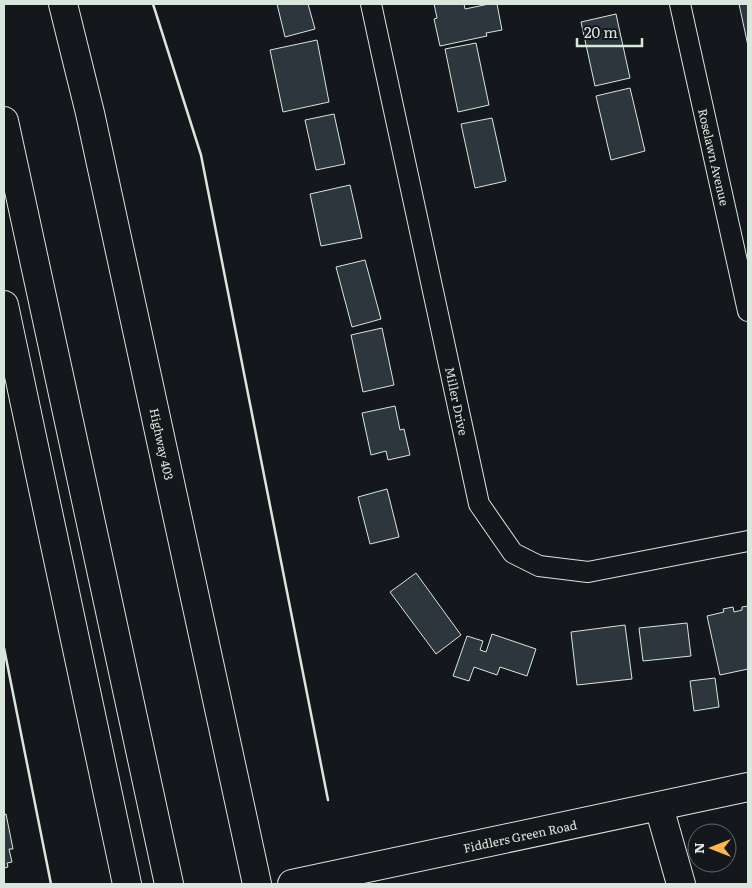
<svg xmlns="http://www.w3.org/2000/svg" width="752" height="888" font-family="Literata,serif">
	<rect width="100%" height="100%" fill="#14181c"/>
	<g fill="#2c363c" stroke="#d8e6dc">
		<path d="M 277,4 L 308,4 L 315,29 L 285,37 Z"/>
		<path d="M 434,4 L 464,4 L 465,9 L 489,4 L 497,4 L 502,30 L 486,33 L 487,36 L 440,46 L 434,19 L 437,18 Z"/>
		<path d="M 739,4 L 748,4 L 748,46 Z"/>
		<path d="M 616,14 L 630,78 L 595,86 L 581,22 Z"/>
		<path d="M 317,40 L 329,102 L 283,112 L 270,50 Z"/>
		<path d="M 476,43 L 489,105 L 458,112 L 445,49 Z"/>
		<path d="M 630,88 L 645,151 L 611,160 L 596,96 Z"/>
		<path d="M 334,114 L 345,164 L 316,170 L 305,120 Z"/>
		<path d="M 492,118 L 506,181 L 475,188 L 461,124 Z"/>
		<path d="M 350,185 L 362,238 L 321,246 L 310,194 Z"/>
		<path d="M 365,260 L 381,319 L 352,327 L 336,267 Z"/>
		<path d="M 382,328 L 394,385 L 363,392 L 351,335 Z"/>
		<path d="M 395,406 L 400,430 L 404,429 L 410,455 L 388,460 L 386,451 L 371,455 L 362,413 Z"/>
		<path d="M 387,489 L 399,537 L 370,544 L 358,497 Z"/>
		<path d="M 416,573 L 461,635 L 436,654 L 390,592 Z"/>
		<path d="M 748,606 L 748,669 L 720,675 L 707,616 L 724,612 L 723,609 L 733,607 L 734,612 L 742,610 L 742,607 Z"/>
		<path d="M 687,623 L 691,656 L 643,661 L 639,628 Z"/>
		<path d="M 625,625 L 632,679 L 577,685 L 571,632 Z"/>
		<path d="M 492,634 L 536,649 L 527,676 L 500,667 L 497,675 L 474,667 L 469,681 L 453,676 L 467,636 L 483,641 L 480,650 L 486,652 Z"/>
		<path d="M 715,678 L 719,707 L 694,711 L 690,681 Z"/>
		<path d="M 6,814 L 13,849 L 9,849 L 12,862 L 7,863 L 8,867 L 4,868 L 4,815 Z"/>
	</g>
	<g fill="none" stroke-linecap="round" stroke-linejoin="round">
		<defs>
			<g id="street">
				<path d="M 371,4 L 479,504 L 513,553 L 539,566 L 588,572 L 748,541"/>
				<path d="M 680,4 L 748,311"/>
			</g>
			<path id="secondary" d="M 292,884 L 748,787"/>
			<g id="highway">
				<path d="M 63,4 L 90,113 L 257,884"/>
				<path d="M 4,121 L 169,884"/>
				<path d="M 4,305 L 127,884"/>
				<path d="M 659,807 L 681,884"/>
			</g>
		</defs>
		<use href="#street" stroke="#d8e6dc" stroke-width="22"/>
		<use href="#secondary" stroke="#d8e6dc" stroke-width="30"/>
		<use href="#highway" stroke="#d8e6dc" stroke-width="30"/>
		<use href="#street" stroke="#14181c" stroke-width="20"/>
		<use href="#secondary" stroke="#14181c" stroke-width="28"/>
		<use href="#highway" stroke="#14181c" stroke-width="28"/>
		<g stroke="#d8e6dc" stroke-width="2.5">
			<path d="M 153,4 L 201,155 L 328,800"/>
			<path d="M 4,648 L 51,884"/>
		</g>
	</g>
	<g text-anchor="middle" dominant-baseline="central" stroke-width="4" stroke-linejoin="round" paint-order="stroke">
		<g font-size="12" fill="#d8e6dc" stroke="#14181c">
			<text transform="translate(714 157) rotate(77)">Roselawn Avenue</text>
			<text transform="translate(457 401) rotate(78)">Miller Drive</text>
			<text transform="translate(162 444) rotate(78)">Highway 403</text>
			<text transform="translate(520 836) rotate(-12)">Fiddlers Green Road</text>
		</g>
	</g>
	<rect width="752" height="888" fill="none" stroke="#d8e6dc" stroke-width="10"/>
	<g transform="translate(712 848) rotate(270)"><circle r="24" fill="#14181c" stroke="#626a69"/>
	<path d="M0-4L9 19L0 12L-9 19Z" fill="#ffb74d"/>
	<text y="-8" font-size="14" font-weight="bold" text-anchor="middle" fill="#d8e6dc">N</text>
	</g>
	<path d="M577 38v8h65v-8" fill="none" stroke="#d8e6dc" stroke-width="2.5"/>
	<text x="584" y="38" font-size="15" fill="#d8e6dc" stroke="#14181c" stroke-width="4" paint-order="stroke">20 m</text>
</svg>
